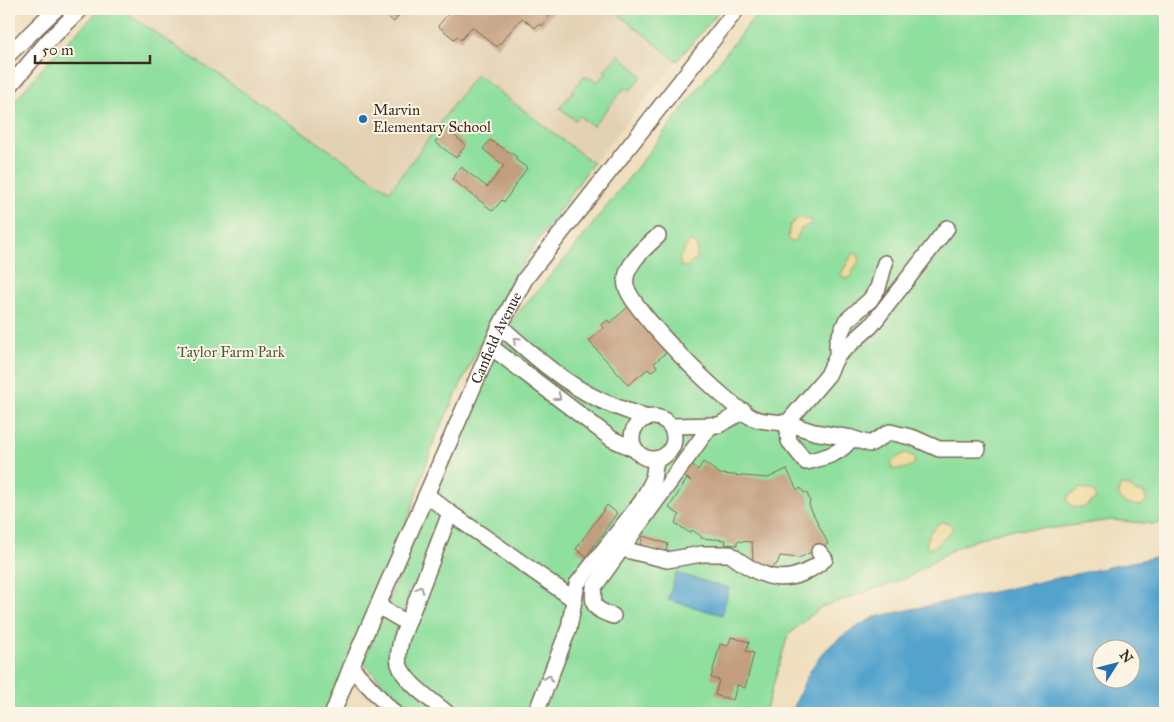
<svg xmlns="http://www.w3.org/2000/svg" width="1174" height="722" font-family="'IM FELL Great Primer',serif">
	<rect width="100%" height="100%" fill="#fcf5e5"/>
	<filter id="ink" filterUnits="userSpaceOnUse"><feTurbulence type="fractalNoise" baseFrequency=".02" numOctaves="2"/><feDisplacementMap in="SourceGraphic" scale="10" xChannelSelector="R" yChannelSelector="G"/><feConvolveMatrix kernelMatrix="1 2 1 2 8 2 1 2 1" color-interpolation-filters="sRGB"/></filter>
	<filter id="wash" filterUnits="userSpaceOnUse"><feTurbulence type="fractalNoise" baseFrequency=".0096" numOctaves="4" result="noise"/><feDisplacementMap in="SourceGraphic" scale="20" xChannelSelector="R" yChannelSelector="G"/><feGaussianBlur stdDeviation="1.12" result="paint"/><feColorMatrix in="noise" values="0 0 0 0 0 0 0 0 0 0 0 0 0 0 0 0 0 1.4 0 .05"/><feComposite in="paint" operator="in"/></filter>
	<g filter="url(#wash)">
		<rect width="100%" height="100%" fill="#efdfbe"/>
		<path fill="#e3d1b4" d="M 120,9 L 612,9 L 677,61 L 593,163 L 476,75 L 390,191 Z"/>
		<g fill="#8fdf9e" stroke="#65845e">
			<path d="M 100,9 L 120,9 L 390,191 L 476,74 L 593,163 L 532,249 L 502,298 L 434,441 L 395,559 L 336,713 L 9,713 L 9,108 L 52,57 Z"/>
			<path d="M 612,9 L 721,9 L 677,61 Z"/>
			<path d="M 760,9 L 1165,9 L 1165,522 L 1154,524 L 1112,520 L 1054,528 L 1005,530 L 957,547 L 907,578 L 821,607 L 788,635 L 765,713 L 412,713 L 363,663 L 454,439 L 505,328 L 576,246 Z"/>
			<path d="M 619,55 L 642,76 L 630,91 L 625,87 L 593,126 L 579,116 L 575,120 L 560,108 L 584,76 L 597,81 L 607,74 L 604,70 Z"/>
		</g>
		<g fill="#eeda9e" stroke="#94825e">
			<path d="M 798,218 L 810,220 L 812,223 L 801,229 L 795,241 L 790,242 L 788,238 L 790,225 Z"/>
			<path d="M 691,242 L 697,245 L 697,259 L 686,267 L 681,266 L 679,259 L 688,243 Z"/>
			<path d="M 853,253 L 858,255 L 860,261 L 854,268 L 852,276 L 845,279 L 841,274 Z"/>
			<path d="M 905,453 L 915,457 L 914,464 C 910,468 897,471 891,468 L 892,461 Z"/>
			<path d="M 1124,485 L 1129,486 L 1136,492 L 1143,492 L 1147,501 L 1141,506 L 1123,503 L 1118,493 L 1120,486 Z"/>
			<path d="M 1082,488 L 1093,491 L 1096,499 L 1083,508 L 1072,507 L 1067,500 L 1069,495 Z"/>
			<path d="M 941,522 L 949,523 L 953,529 C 945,537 941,545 929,549 L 926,544 L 930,532 Z"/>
		</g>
		<g fill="#52a3cd" stroke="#466676" fill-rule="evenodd">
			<path d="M 1165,555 L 1165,713 L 792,713 C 811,660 824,643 875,617 ZM 1102,650 L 1132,650 L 1132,680 L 1102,680 Z"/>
			<path d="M 676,573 L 729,588 L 722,615 L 668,600 Z"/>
		</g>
		<g id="blocks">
			<g fill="#c39e7e">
				<path d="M 378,9 L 404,9 L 394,22 Z"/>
				<path d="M 452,9 L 555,9 L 542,26 L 539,24 L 535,28 L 522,18 L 497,47 L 472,27 L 461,40 L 457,36 L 454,39 L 438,26 Z"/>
				<path d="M 445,128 L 466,145 L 456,158 L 435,142 Z"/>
				<path d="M 490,140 L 517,157 L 515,159 L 527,168 L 504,202 L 502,200 L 493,211 L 452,179 L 461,167 L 487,187 L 504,166 L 483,149 Z"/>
				<path d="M 630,305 L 669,350 L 654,363 L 657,366 L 656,368 L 651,372 L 648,369 L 628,385 L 589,341 L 604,328 L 601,325 L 608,320 L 610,323 Z"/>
				<path d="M 681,459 L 698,470 L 703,462 L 720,474 L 768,478 L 787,469 L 797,490 L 801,488 L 803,492 L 807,493 L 810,501 L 809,505 L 828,544 L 799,558 L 780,556 L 777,564 L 770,568 L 761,568 L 753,562 L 752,542 L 737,541 L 737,545 L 725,544 L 726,540 L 701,538 L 701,536 L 692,530 L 690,533 L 675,523 L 680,515 L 669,508 L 687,479 L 691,481 L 674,470 Z"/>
				<path d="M 607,505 L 617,513 L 586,557 L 576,549 Z"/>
				<path d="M 643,536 L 668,544 L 665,553 L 640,546 Z"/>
				<path d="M 731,637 L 749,642 L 746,651 L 754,653 L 745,688 L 737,685 L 733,700 L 715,695 L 719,680 L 711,678 L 720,644 L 728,646 Z"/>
			</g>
		</g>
	</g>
	<g filter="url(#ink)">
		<use href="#blocks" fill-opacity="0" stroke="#7a6956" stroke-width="1"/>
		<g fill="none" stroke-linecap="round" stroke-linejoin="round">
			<defs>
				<g id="minor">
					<path d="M 9,54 L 56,9"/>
					<path d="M 9,87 L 48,41 L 81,9"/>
					<path d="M 658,236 C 646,247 622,267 626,286 C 633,312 727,406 753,418 C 762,422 777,422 787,423 L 828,375 L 837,356 L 837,342 L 846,321 L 870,300 L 878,288 L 885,263"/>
					<path d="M 500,326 C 530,353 563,383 600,400 C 615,407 631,412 647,418"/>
					<path d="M 491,347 L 612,439 L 636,450"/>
					<path d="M 837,356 L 871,326 L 947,228"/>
					<circle cx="653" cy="438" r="21"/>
					<path d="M 787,423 L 814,432 L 851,438 C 842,454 823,458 806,462 L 789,441 Z"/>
					<path d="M 671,426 L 719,425 L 744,411"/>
					<path d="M 851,438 L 870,444 L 890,432 L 914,438 L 939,449 L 978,449"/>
					<path d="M 427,495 L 450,513 L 401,640 C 400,647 397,656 399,664 C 405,683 432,700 447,713"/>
					<path d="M 450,513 L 572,598"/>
					<path d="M 622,549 L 667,560 L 702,554 L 730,554 C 763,580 789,589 825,559 L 819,552"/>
					<path d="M 378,606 L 407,623"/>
					<path d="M 613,616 C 594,609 592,607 594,587 L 711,425"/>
					<path d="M 351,667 L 394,713"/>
					<path id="s1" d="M 333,713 L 351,667 L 500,326 L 525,279 L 737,9"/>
					<path d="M 536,713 L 569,628 L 577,584 L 642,501 L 653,480 L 656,459"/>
				</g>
			</defs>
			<use href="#minor" stroke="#7a6956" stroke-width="18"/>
			<use href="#minor" stroke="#fff" stroke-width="15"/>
		</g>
		<defs><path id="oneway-chevron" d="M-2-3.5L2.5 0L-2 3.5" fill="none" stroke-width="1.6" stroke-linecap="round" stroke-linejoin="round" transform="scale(1.25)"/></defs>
		<g stroke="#a79f9a">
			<use href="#oneway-chevron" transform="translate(516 340) rotate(-137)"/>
			<use href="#oneway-chevron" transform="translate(558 397) rotate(38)"/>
			<use href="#oneway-chevron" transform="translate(420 589) rotate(-69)"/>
			<use href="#oneway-chevron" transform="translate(549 678) rotate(-70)"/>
		</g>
	</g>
	<circle fill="#1f6fb2" stroke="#fcf5e5" stroke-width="2" cx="363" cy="119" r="5"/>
	<g text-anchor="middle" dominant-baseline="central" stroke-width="4" stroke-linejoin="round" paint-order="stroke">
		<g font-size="15" fill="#3b2a1e" stroke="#fcf5e5" text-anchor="start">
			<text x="373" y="110">Marvin<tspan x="373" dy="17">Elementary School</tspan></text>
		</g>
		<g font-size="15" fill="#3b2a1e" stroke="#fcf5e5">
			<text stroke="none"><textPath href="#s1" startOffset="409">Canfield Avenue</textPath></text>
		</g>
		<g font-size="15" fill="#50573e" stroke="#fcf5e5">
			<text x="231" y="352">Taylor Farm Park</text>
		</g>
	</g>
	<rect width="1174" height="722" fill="none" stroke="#fcf5e5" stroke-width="30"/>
	<g transform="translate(1116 664) rotate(54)"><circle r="24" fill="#fcf5e5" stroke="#afa495"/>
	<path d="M0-4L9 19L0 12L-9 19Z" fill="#1f6fb2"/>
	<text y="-8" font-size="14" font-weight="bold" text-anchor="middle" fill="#3b2a1e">N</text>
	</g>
	<path d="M35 55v8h115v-8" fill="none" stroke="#3b2a1e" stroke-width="2.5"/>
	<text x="42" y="55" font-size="15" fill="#3b2a1e" stroke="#fcf5e5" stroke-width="4" paint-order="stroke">50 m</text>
</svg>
